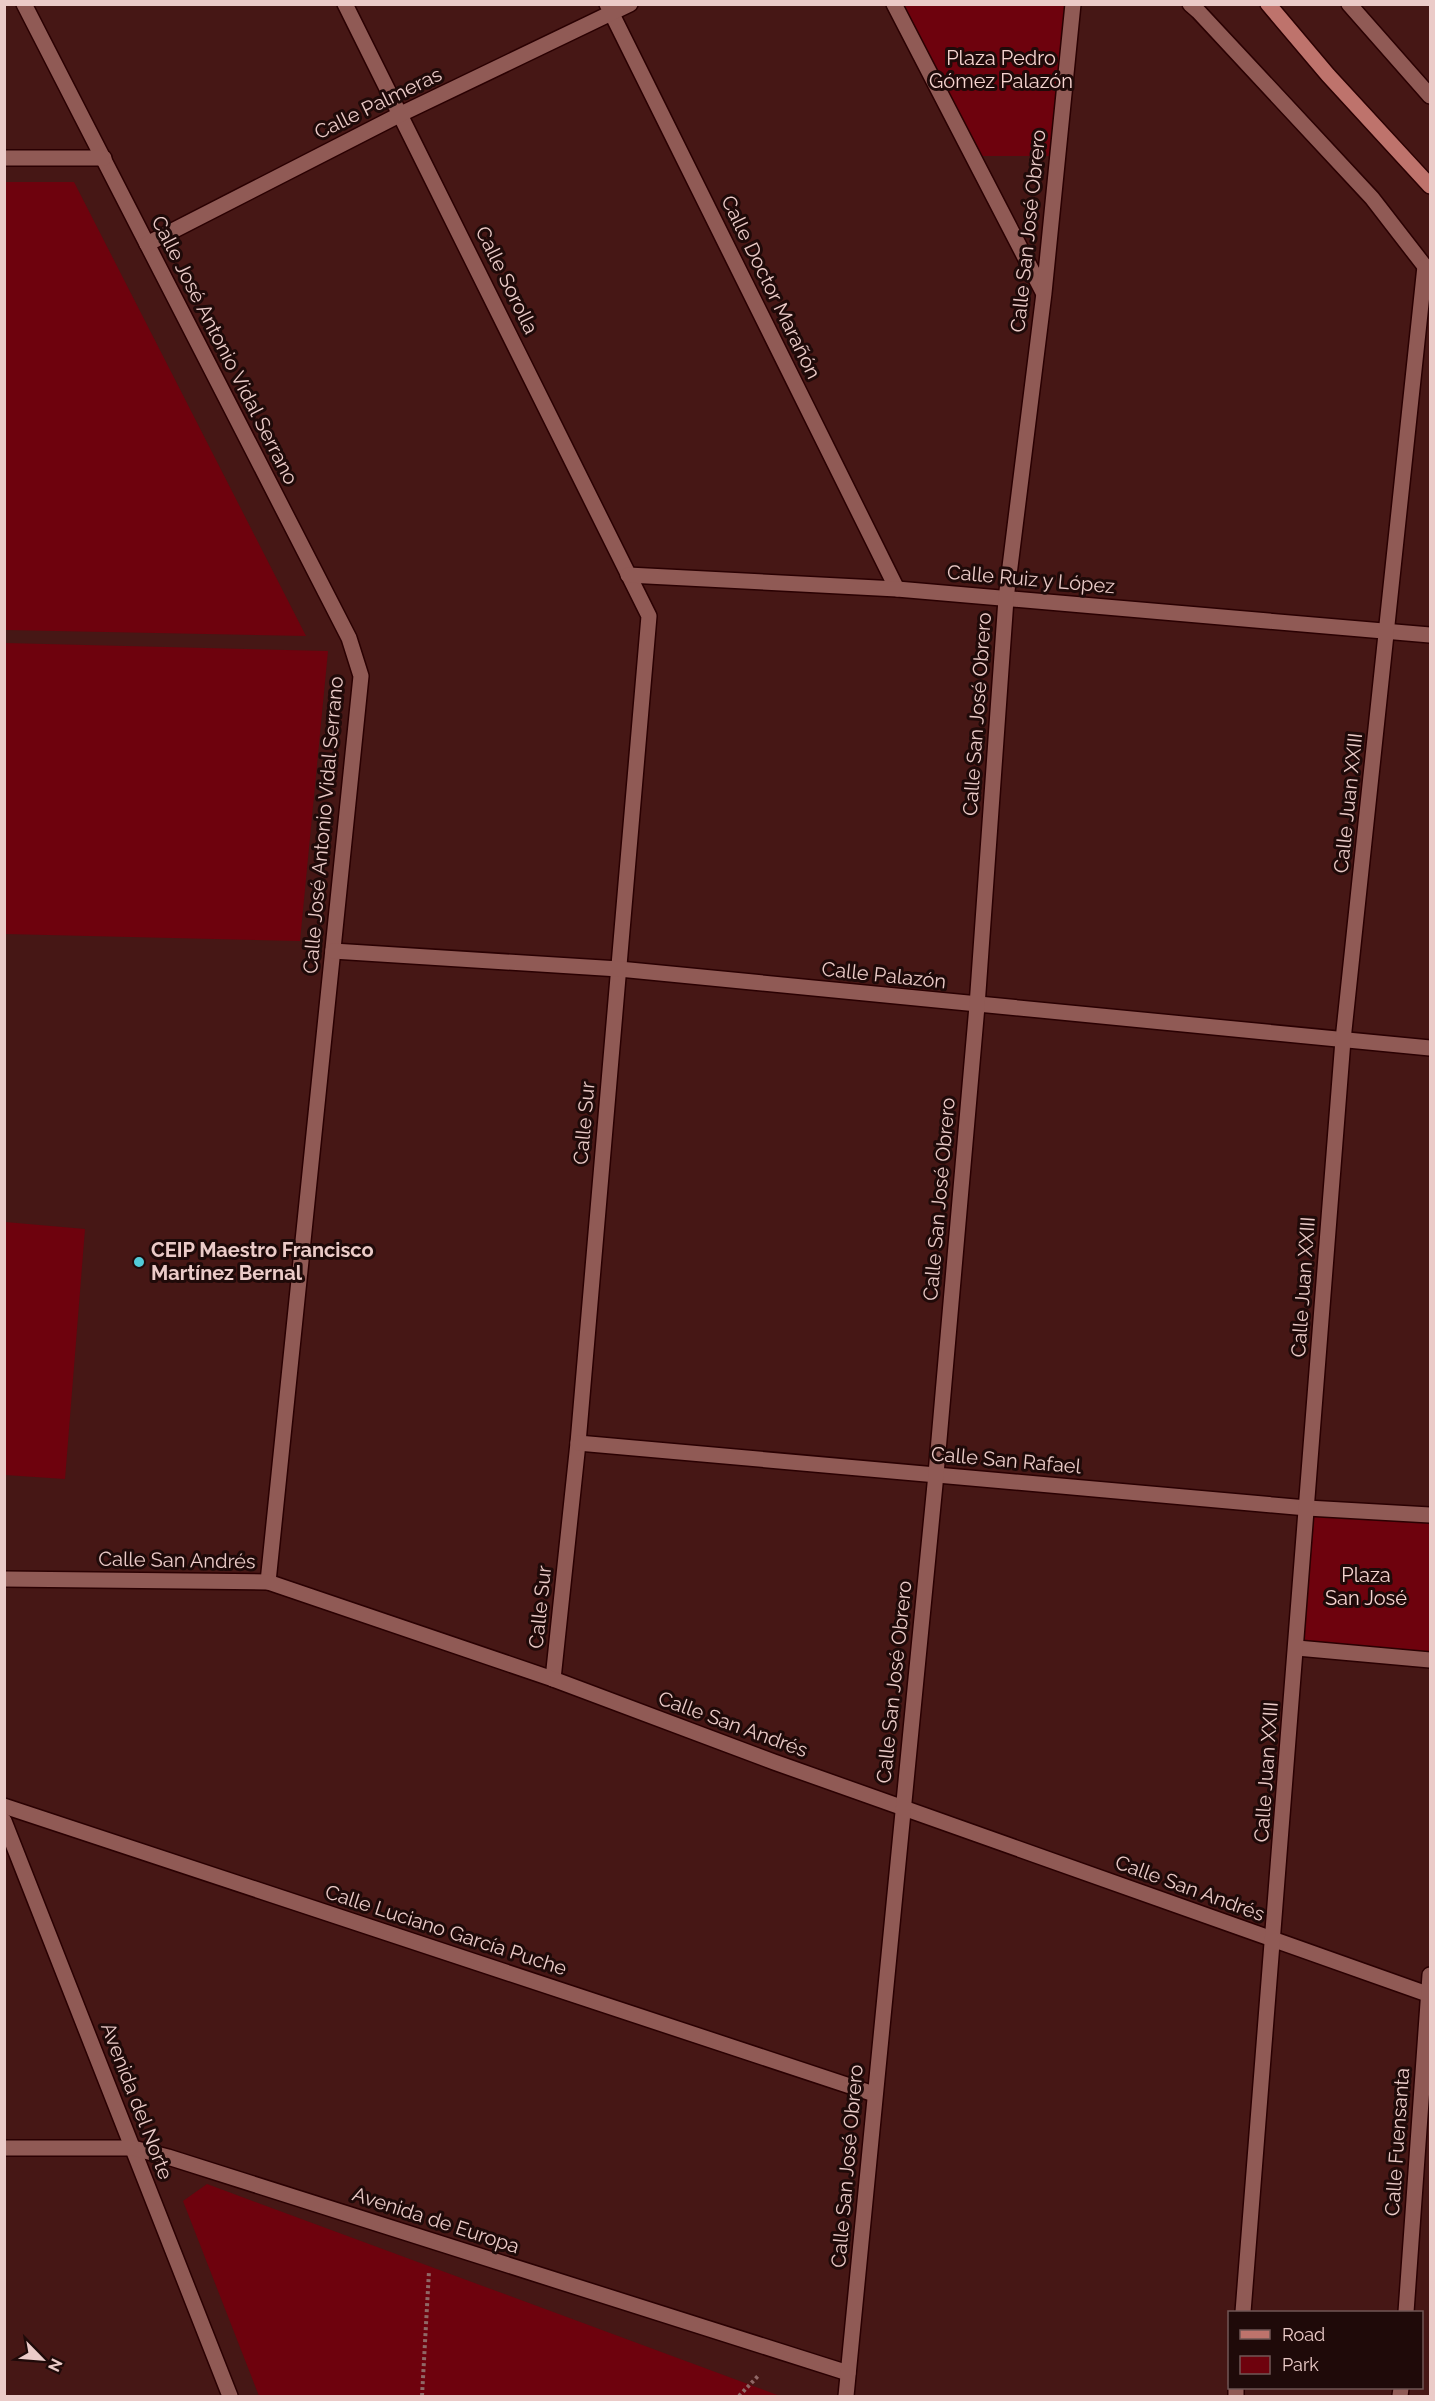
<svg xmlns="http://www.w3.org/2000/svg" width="1435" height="2401" font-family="Raleway,sans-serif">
	<rect width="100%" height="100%" fill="#461715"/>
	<g fill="#6e020d">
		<path d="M 894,5 L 1073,5 L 1057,156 L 973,156 Z"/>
		<path d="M 5,182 L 74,182 L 306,636 L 5,630 Z"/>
		<path d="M 5,643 L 328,651 L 300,941 L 5,934 Z"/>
		<path d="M 5,1222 L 85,1229 L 65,1479 L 5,1475 Z"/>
		<path d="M 1307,1508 L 1430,1515 L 1430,1660 L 1297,1648 Z"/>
		<path d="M 207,2184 L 780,2396 L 259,2396 L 183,2201 Z"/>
	</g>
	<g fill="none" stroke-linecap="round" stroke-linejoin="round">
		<defs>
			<g id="minor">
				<path d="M 24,4 L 349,638 L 361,676 L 268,1582"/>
				<path d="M 345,4 L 649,616 L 578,1443 L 553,1679"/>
				<path d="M 607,4 L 897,589"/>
				<path d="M 894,4 L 1043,292"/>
				<path d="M 1190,4 L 1198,11 L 1372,198 L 1430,273"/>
				<path d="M 1349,4 L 1430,96"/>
				<path d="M 4,158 L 104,158"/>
				<path d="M 147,244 L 401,114 L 630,4"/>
				<path d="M 628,575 L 897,589 L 1430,635"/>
				<path d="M 333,951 L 619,969 L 1430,1048"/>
				<path d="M 578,1443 L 1307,1508 L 1430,1515"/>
				<path d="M 4,1579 L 268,1582 L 553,1679 L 774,1762 L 1430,1995"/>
				<path d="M 1297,1648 L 1430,1660"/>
				<path d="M 4,1806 L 874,2094"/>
				<path d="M 4,1821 L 230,2396"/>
				<path d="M 4,2148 L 133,2148 L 168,2157 L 848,2373"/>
				<path d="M 1243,2312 L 1343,1040 L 1425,266"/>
				<path d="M 1406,2312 L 1430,1975"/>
				<path d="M 846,2396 L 936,1474 L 977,1006 L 1006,599 L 1044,293 L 1073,4"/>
				<path d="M 1236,2396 L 1236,2388"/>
				<path d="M 1400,2396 L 1401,2388"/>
			</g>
			<path id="major" d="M 1268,4 L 1328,75 L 1430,186"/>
		</defs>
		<use href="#minor" stroke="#2a0002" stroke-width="18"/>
		<use href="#major" stroke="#2a0002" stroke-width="18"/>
		<g stroke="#906866" stroke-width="4" stroke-dasharray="3 3" stroke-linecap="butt">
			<path d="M 422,2396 L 429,2271"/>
			<path d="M 739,2396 L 759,2375"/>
		</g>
		<use href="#minor" stroke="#905a55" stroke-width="15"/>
		<use href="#major" stroke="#be736c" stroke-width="15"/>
	</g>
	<circle fill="#52cbd8" stroke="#1f0a09" stroke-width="2" cx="139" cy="1262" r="6"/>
	<g text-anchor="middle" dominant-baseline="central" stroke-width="6" stroke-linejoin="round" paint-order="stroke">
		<g font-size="20" fill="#f6d4d0" stroke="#1f0a09">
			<text x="1001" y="58">Plaza Pedro<tspan x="1001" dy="23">Gómez Palazón</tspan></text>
			<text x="1366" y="1575">Plaza<tspan x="1366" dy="23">San José</tspan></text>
		</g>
		<g font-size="20" fill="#ebcbc8" stroke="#1f0a09">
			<text transform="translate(378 103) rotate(-26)">Calle Palmeras</text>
			<text transform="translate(1028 231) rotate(-84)">Calle San José Obrero</text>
			<text transform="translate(507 280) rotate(64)">Calle Sorolla</text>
			<text transform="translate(771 287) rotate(64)">Calle Doctor Marañón</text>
			<text transform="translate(225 350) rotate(63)">Calle José Antonio Vidal Serrano</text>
			<text transform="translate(1031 579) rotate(5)">Calle Ruiz y López</text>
			<text transform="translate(977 714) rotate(-86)">Calle San José Obrero</text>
			<text transform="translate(1348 803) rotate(-84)">Calle Juan XXIII</text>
			<text transform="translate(323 825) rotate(-85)">Calle José Antonio Vidal Serrano</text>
			<text transform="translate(884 975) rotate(6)">Calle Palazón</text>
			<text transform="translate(584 1123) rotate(-85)">Calle Sur</text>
			<text transform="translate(939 1199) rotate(-85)">Calle San José Obrero</text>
			<text transform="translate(1303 1287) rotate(-86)">Calle Juan XXIII</text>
			<text transform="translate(1006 1460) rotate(5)">Calle San Rafael</text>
			<text transform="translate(177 1560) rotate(1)">Calle San Andrés</text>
			<text transform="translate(540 1607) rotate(-84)">Calle Sur</text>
			<text transform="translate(894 1682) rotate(-84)">Calle San José Obrero</text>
			<text transform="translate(733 1724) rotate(20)">Calle San Andrés</text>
			<text transform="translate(1266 1772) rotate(-86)">Calle Juan XXIII</text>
			<text transform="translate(1190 1888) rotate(20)">Calle San Andrés</text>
			<text transform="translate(446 1930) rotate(18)">Calle Luciano García Puche</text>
			<text transform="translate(137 2101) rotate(69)">Avenida del Norte</text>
			<text transform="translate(1397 2142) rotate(-86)">Calle Fuensanta</text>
			<text transform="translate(847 2166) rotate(-85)">Calle San José Obrero</text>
			<text transform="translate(436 2220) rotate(18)">Avenida de Europa</text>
		</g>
		<g font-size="20" font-weight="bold" fill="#ebcbc8" stroke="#1f0a09" text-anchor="start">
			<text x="151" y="1250">CEIP Maestro Francisco<tspan x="151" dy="23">Martínez Bernal</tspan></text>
		</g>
	</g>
	<rect width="1435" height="2401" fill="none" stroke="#ebcbc8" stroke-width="12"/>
	<rect x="1228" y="2311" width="195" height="78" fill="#1f0a09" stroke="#715755" stroke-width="1.5"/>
	<rect x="1240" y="2330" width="30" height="9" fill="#be736c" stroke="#715755" stroke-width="1.5"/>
	<text x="1282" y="2341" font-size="18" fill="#ebcbc8">Road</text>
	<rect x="1240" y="2356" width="30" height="18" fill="#6e020d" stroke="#715755" stroke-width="1.5"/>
	<text x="1282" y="2371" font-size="18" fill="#ebcbc8">Park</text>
	<g transform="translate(42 2359) rotate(115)" stroke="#1f0a09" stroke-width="4.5" paint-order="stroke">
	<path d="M0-4.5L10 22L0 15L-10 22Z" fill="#ebcbc8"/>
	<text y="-9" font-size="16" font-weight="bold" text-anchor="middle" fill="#ebcbc8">N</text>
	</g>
</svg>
